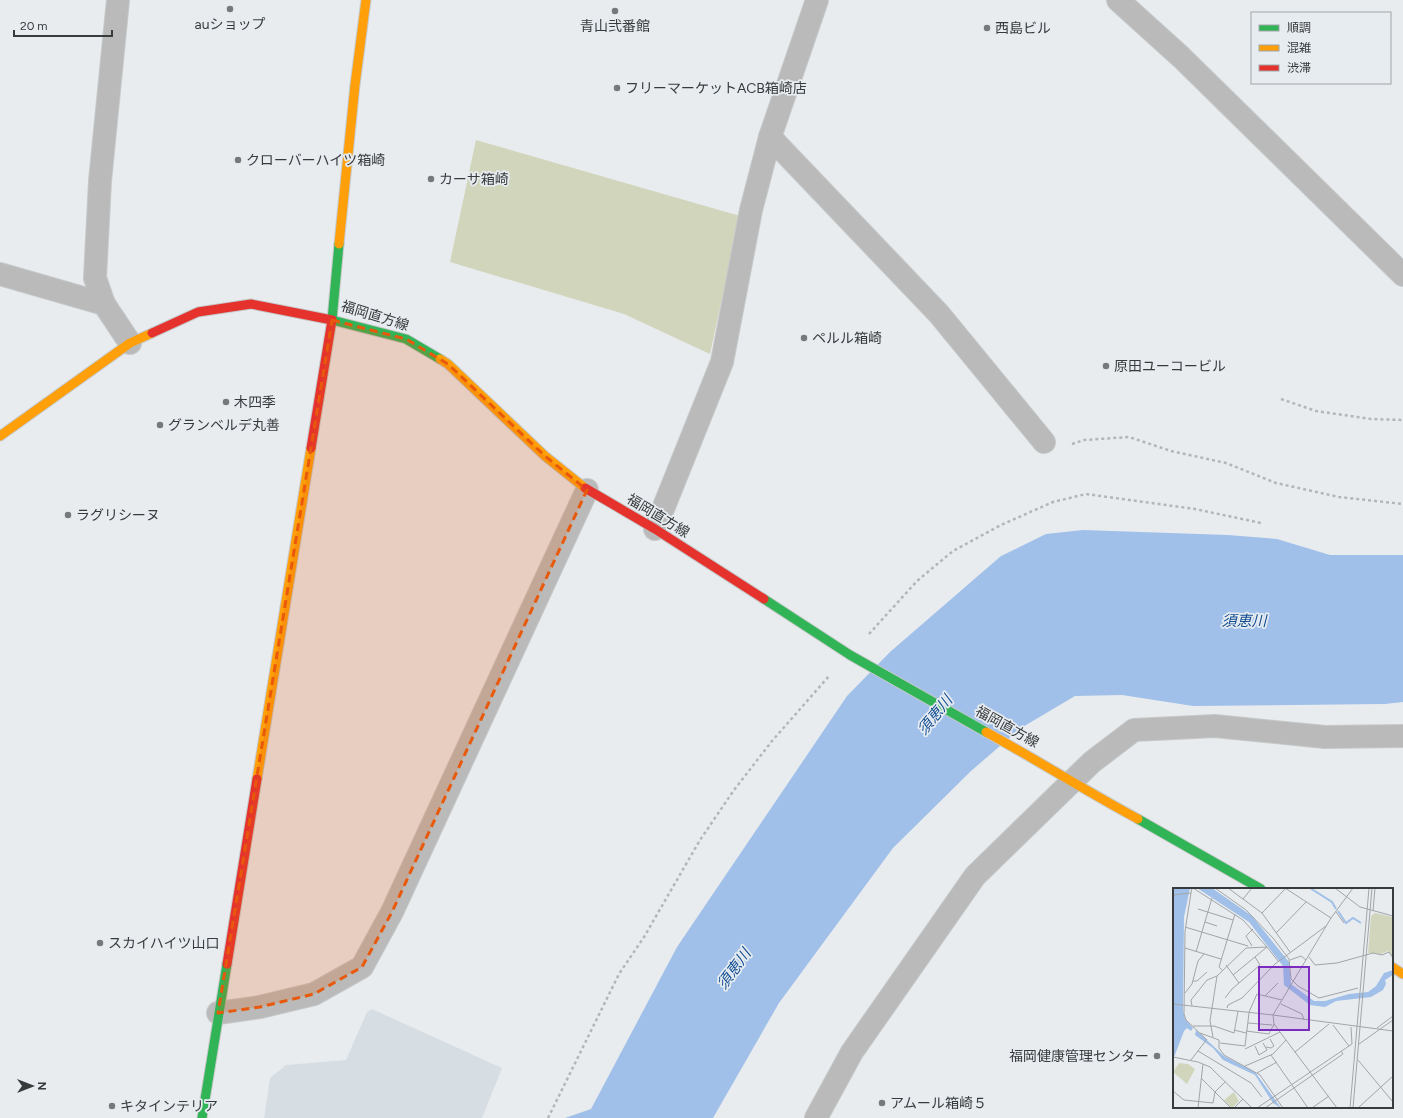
<svg xmlns="http://www.w3.org/2000/svg" width="1403" height="1118" font-family="Figtree,'Noto Sans JP',sans-serif">
	<rect width="100%" height="100%" fill="#e9ecef"/>
	<path fill="#d6dee4" d="M 372,1009 L 502,1068 L 482,1118 L 264,1118 L 270,1078 L 286,1065 L 346,1060 L 367,1012 Z"/>
	<path fill="#d1d5bb" d="M 476,140 L 740,216 L 710,354 L 624,314 L 450,262 Z"/>
	<path fill="#a0c0e9" d="M 1083,530 L 1228,535 L 1277,539 L 1330,555 L 1403,555 L 1403,702 L 1385,704 L 1193,706 L 1122,695 L 1075,696 L 1021,728 L 971,771 L 893,848 L 779,1003 L 713,1118 L 565,1118 L 591,1109 L 677,947 L 847,696 L 890,652 L 1001,556 L 1046,534 Z"/>
	<g fill="none" stroke-linecap="round" stroke-linejoin="round">
		<defs>
			<g id="street">
				<path d="M 1118,0 L 1181,57 L 1403,275"/>
				<path d="M 770,137 L 939,314 L 1044,442"/>
				<path d="M 0,274 L 104,304 L 130,343"/>
				<path d="M 104,304 L 95,278 L 100,181 L 118,0"/>
				<path d="M 655,529 L 722,362 L 751,210 L 770,137 L 817,0"/>
				<path d="M 218,1013 L 260,1007 L 314,994 L 362,967 L 392,912 L 587,490"/>
				<path d="M 816,1118 L 852,1052 L 975,876 L 1092,762 L 1134,730 L 1215,726 L 1325,737 L 1403,736"/>
			</g>
			<g id="fast">
				<path d="M 339,244 L 332,320 L 406,339 L 440,359"/>
				<path d="M 764,599 L 850,655 L 986,732"/>
				<path d="M 1138,819 L 1261,889"/>
				<path d="M 202,1118 L 227,964"/>
			</g>
			<g id="slow">
				<path d="M 339,244 L 355,85 L 366,0"/>
				<path d="M 440,359 L 448,364 L 545,456 L 585,488"/>
				<path d="M 0,436 L 130,343 L 152,333"/>
				<path d="M 986,732 C 1037,760 1086,791 1138,819"/>
				<path d="M 257,779 L 311,448"/>
				<path d="M 1392,967 L 1403,974"/>
			</g>
			<g id="jam">
				<path d="M 152,333 L 198,312 L 251,304 L 332,320 L 311,448"/>
				<path d="M 585,488 L 655,529 L 764,599"/>
				<path d="M 227,964 L 257,779"/>
			</g>
		</defs>
		<use href="#street" stroke="#c6c9ca" stroke-width="24"/>
		<use href="#fast" stroke="#c6c9ca" stroke-width="11"/>
		<use href="#slow" stroke="#c6c9ca" stroke-width="11"/>
		<use href="#jam" stroke="#c6c9ca" stroke-width="11"/>
		<g stroke="#b4b6b6" stroke-width="2.5" stroke-dasharray="3 3" stroke-linecap="butt">
			<path d="M 1281,399 L 1316,411 L 1371,419 L 1403,420"/>
			<path d="M 1072,444 L 1084,440 L 1129,437 L 1171,451 L 1226,463 L 1276,483 L 1339,497 L 1403,504"/>
			<path d="M 869,634 L 917,581 L 953,551 L 1001,525 L 1053,502 L 1086,494 L 1195,509 L 1261,523"/>
			<path d="M 548,1118 L 619,974 L 644,937 L 700,840 L 734,790 L 772,741 L 830,675"/>
		</g>
		<use href="#street" stroke="#b9bab9" stroke-width="22"/>
		<use href="#fast" stroke="#30b455" stroke-width="9"/>
		<use href="#slow" stroke="#ff9f0a" stroke-width="9"/>
		<use href="#jam" stroke="#e5322d" stroke-width="9"/>
	</g>
	<path fill="#e8590c" fill-opacity="0.2" stroke="#e8590c" stroke-width="3" stroke-dasharray="8 5" stroke-linejoin="round" d="M 332,320 L 406,339 L 448,364 L 545,456 L 587,490 L 392,912 L 362,967 L 314,994 L 260,1007 L 218,1013 Z"/>
	<g fill="#76797b" stroke="#e7ecf1" stroke-width="1.5">
		<circle cx="230" cy="9" r="4"/>
		<circle cx="615" cy="11" r="4"/>
		<circle cx="987" cy="28" r="4"/>
		<circle cx="617" cy="88" r="4"/>
		<circle cx="238" cy="160" r="4"/>
		<circle cx="431" cy="179" r="4"/>
		<circle cx="804" cy="338" r="4"/>
		<circle cx="1106" cy="366" r="4"/>
		<circle cx="226" cy="402" r="4"/>
		<circle cx="160" cy="425" r="4"/>
		<circle cx="68" cy="515" r="4"/>
		<circle cx="100" cy="943" r="4"/>
		<circle cx="1157" cy="1056" r="4"/>
		<circle cx="882" cy="1103" r="4"/>
		<circle cx="112" cy="1106" r="4"/>
	</g>
	<g text-anchor="middle" dominant-baseline="central" stroke-width="3.5" stroke-linejoin="round" paint-order="stroke">
		<g font-size="14" fill="#383b3c" stroke="#e7ecf1" text-anchor="start">
			<text x="230" y="24" text-anchor="middle">auショップ</text>
			<text x="615" y="26" text-anchor="middle">青山弐番館</text>
			<text x="995" y="28">西島ビル</text>
			<text x="625" y="88">フリーマーケットACB箱崎店</text>
			<text x="246" y="160">クローバーハイツ箱崎</text>
			<text x="439" y="179">カーサ箱崎</text>
			<text x="812" y="338">ペルル箱崎</text>
			<text x="1114" y="366">原田ユーコービル</text>
			<text x="234" y="402">木四季</text>
			<text x="168" y="425">グランベルデ丸善</text>
			<text x="76" y="515">ラグリシーヌ</text>
			<text x="108" y="943">スカイハイツ山口</text>
			<text x="1149" y="1056" text-anchor="end">福岡健康管理センター</text>
			<text x="890" y="1103">アムール箱崎５</text>
			<text x="120" y="1106">キタインテリア</text>
		</g>
		<g font-size="14" fill="#383b3c" stroke="#e7ecf1">
			<text transform="translate(375 316) rotate(17)">福岡直方線</text>
			<text transform="translate(658 516) rotate(31)">福岡直方線</text>
			<text transform="translate(1007 727) rotate(29)">福岡直方線</text>
		</g>
		<g font-size="15" font-style="italic" fill="#124d91" stroke="#e7ecf1">
			<text x="1244" y="621">須恵川</text>
			<text transform="translate(935 715) rotate(-51)">須恵川</text>
			<text transform="translate(734 969) rotate(-54)">須恵川</text>
		</g>
	</g>
	<g transform="translate(1173 888)">
		<rect width="220" height="220" fill="#e9ecef"/>
		<path d="M 202,25 L 220,29 L 220,70 L 215,63 L 208,66 L 195,65 L 198,28 ZM 6,175 L 15,176 L 22,181 L 14,196 L 0,184 ZM 61,204 L 66,213 L 59,220 L 51,212 Z" fill="#d1d5bb"/>
		<path d="M 0,0 L 17,0 L 11,29 L 10,122 L 12,131 L 20,140 L 18,143 L 14,140 L 11,143 L 0,172 ZM 24,0 L 39,0 L 79,28 L 116,74 L 118,96 L 141,113 L 152,113 L 176,106 L 195,104 L 203,98 L 211,85 L 220,82 L 220,87 L 212,92 L 213,96 L 210,102 L 198,109 L 163,113 L 152,119 L 137,117 L 111,97 L 110,78 L 76,34 ZM 23,142 L 51,168 L 82,184 L 108,220 L 100,215 L 82,187 L 50,172 L 40,160 L 22,147 Z" fill="#a0c0e9"/>
		<path fill="none" stroke="#a0c0e9" stroke-width="2" d="M 137,0 L 159,14 L 163,21M 165,23 L 173,35 L 180,30 L 188,35"/>
		<path fill="none" stroke="#a2a5a7" stroke-width="1" d="M 20,0 L 70,32 L 94,59 L 60,87M 42,0 L 73,22 L 100,50 L 116,71 L 118,91 L 125,98 L 146,110 L 185,100M 55,0 L 89,25 L 117,64M 112,0 L 158,30M 162,0 L 187,19 L 220,28M 18,5 L 12,43 L 11,126 L 13,132 L 34,152M 0,7 L 18,5 L 19,0M 70,11 L 79,0M 25,21 L 60,32M 200,23 L 202,0M 163,24 L 171,35M 89,25 L 113,0M 32,34 L 44,38M 12,39 L 75,58M 103,45 L 133,14M 79,58 L 73,48 L 80,41M 12,60 L 48,71M 23,64 L 39,10M 136,69 L 142,77 L 164,75 L 200,65 L 209,67 L 216,64 L 220,70M 117,72 L 128,68 L 133,72M 53,77 L 66,95M 49,82 L 46,79 L 62,26M 20,93 L 24,93 L 34,84M 12,105 L 19,96 L 25,73 L 31,66M 92,108 L 105,95M 52,110 L 59,101 L 87,77 L 82,69M 0,116 L 100,127 L 158,30 L 180,0M 108,116 L 129,126 L 131,132M 19,118 L 18,112 L 34,92 L 44,88 L 73,60 L 94,59 L 105,73M 54,120 L 55,117 L 69,110 L 102,76 L 153,38M 76,124 L 84,106 L 109,112M 75,135 L 99,137M 160,137 L 176,158M 20,138 L 41,138 L 61,145 L 65,123M 204,140 L 220,128M 61,142 L 73,145M 73,143 L 96,146 L 101,136M 27,145 L 46,152 L 46,160 L 51,167 L 87,187 L 110,220M 40,149 L 37,133 L 44,88M 47,155 L 72,158 L 76,125M 186,156 L 220,132M 82,158 L 86,167 L 94,162 L 90,155M 93,159 L 98,160 L 101,158 L 97,151M 72,161 L 107,144M 25,163 L 78,195 L 89,209M 122,164 L 156,136M 98,167 L 135,220M 0,169 L 25,174 L 37,179 L 79,220M 18,172 L 34,151M 185,172 L 220,214M 72,178 L 100,166 L 113,152M 84,185 L 104,174M 28,190 L 58,220M 0,203 L 11,212 L 40,215 L 42,204 L 52,194M 25,220 L 30,176M 61,220 L 70,211M 84,220 L 179,156 L 178,139M 92,220 L 170,166 L 168,163M 139,220 L 156,208M 164,220 L 101,136 L 100,127 L 220,143M 177,220 L 196,0M 180,220 L 199,0M 185,220 L 220,188"/>
		<path fill="#7b2cbf" fill-opacity="0.15" stroke="#7b2cbf" stroke-width="2" d="M 86,79 L 136,79 L 136,142 L 86,142 Z"/>
		<rect width="220" height="220" fill="none" stroke="#383b3c" stroke-width="2"/>
	</g>
	<rect x="1251" y="12" width="140" height="72" fill="#e7ecf1" stroke="#a1a5a9"/>
	<rect x="1259" y="25" width="20" height="6" fill="#30b455" stroke="#a1a5a9"/>
	<text x="1287" y="32" font-size="12" fill="#383b3c">順調</text>
	<rect x="1259" y="45" width="20" height="6" fill="#ff9f0a" stroke="#a1a5a9"/>
	<text x="1287" y="52" font-size="12" fill="#383b3c">混雑</text>
	<rect x="1259" y="65" width="20" height="6" fill="#e5322d" stroke="#a1a5a9"/>
	<text x="1287" y="72" font-size="12" fill="#383b3c">渋滞</text>
	<g transform="translate(32 1086) rotate(90)" stroke="#e7ecf1" stroke-width="3" paint-order="stroke">
	<path d="M0-3L7 15L0 10L-7 15Z" fill="#383b3c"/>
	<text y="-6" font-size="11" font-weight="bold" text-anchor="middle" fill="#383b3c">N</text>
	</g>
	<path d="M14 30v6h98v-6" fill="none" stroke="#383b3c" stroke-width="2"/>
	<text x="20" y="30" font-size="12" fill="#383b3c" stroke="#e7ecf1" stroke-width="3" paint-order="stroke">20 m</text>
</svg>
